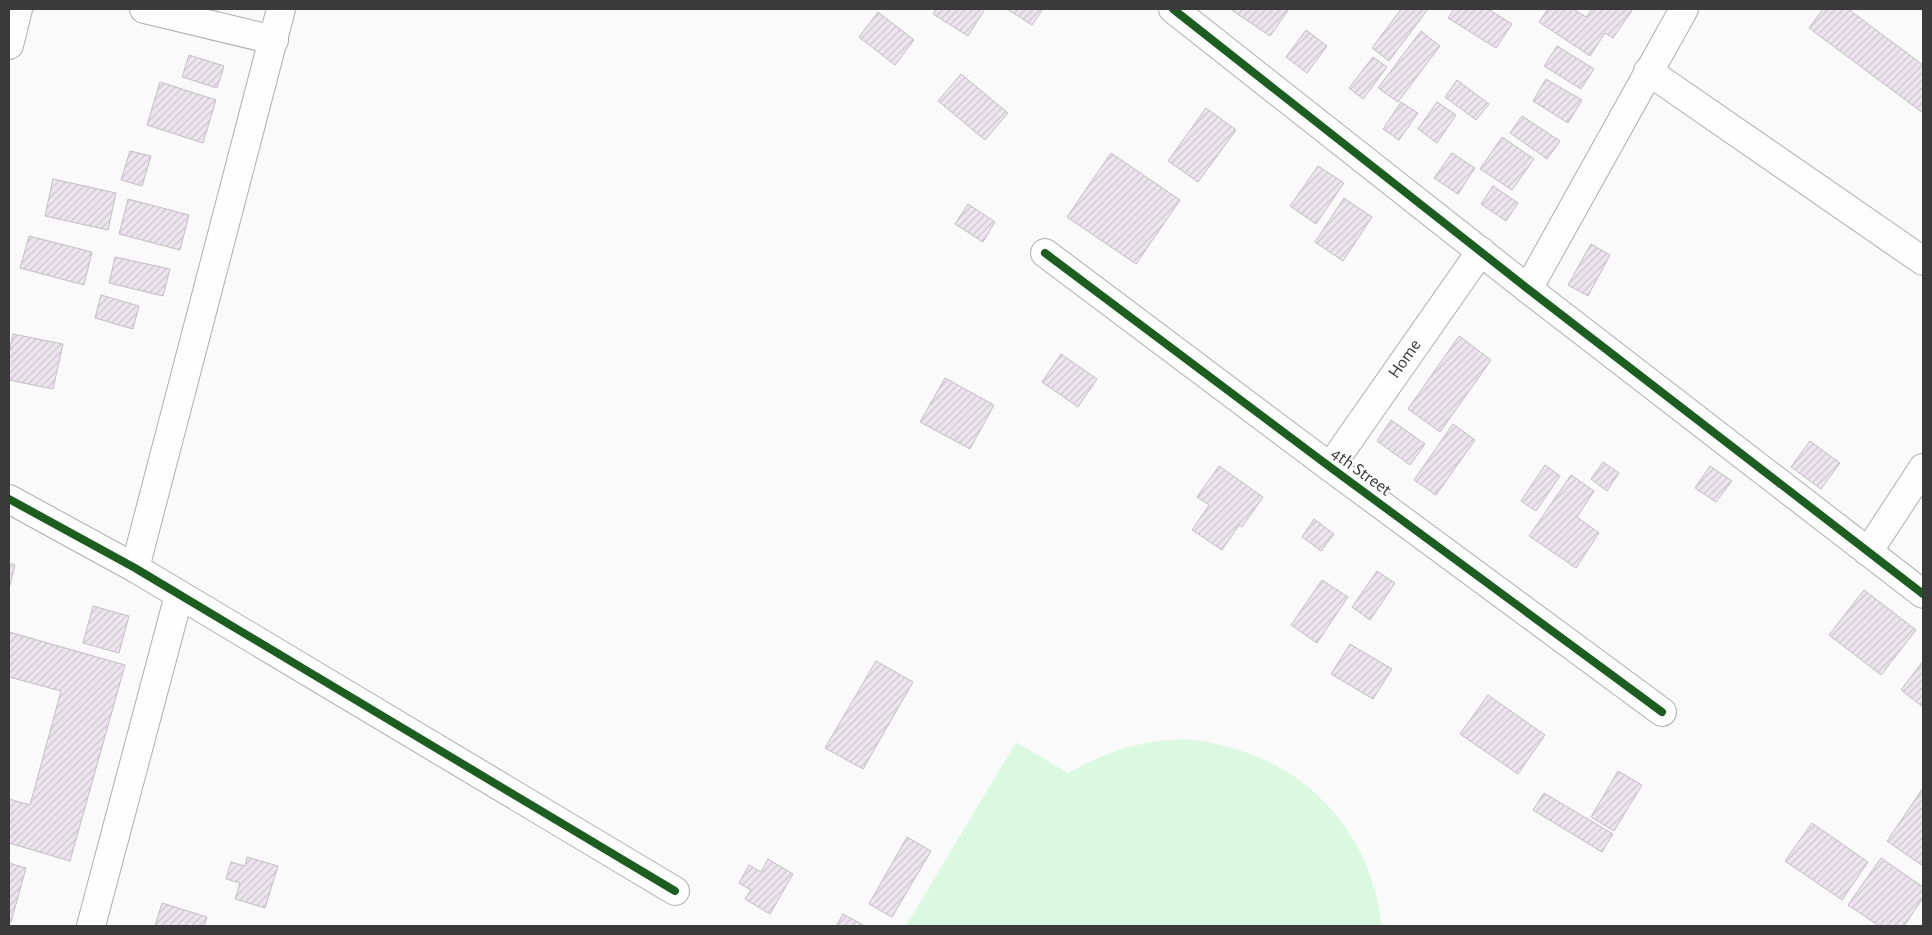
<svg xmlns="http://www.w3.org/2000/svg" width="1932" height="935" font-family="'Alegreya Sans',sans-serif">
	<defs>
		<pattern id="building-hatch" width="6" height="6" patternUnits="userSpaceOnUse" patternTransform="scale(1.25)"><rect width="6" height="6" fill="#ede5ee"/><path d="M-1 1l2-2M0 6l6-6M5 7l2-2" fill="none" stroke="#ccc5cd"/></pattern>
	</defs>
	<rect width="100%" height="100%" fill="#fafafa"/>
	<path fill="#dbf9e0" d="M 1184,739 C 1265,746 1336,790 1367,867 C 1374,885 1380,906 1381,926 L 906,926 L 1016,742 L 1068,773 C 1108,751 1139,741 1184,739 Z"/>
	<g fill="url(#building-hatch)" stroke="#c0c0c0">
		<path d="M 936,9 L 985,9 L 968,36 L 933,14 Z"/>
		<path d="M 1007,9 L 1043,9 L 1032,25 Z"/>
		<path d="M 1230,9 L 1289,9 L 1270,36 Z"/>
		<path d="M 1401,9 L 1428,9 L 1389,61 L 1372,48 Z"/>
		<path d="M 1454,9 L 1488,9 L 1512,24 L 1496,48 L 1448,18 Z"/>
		<path d="M 1548,9 L 1573,9 L 1586,17 L 1592,9 L 1633,9 L 1613,38 L 1605,33 L 1590,56 L 1539,22 Z"/>
		<path d="M 1823,9 L 1848,9 L 1923,65 L 1923,113 L 1809,28 Z"/>
		<path d="M 878,12 L 914,40 L 895,65 L 859,37 Z"/>
		<path d="M 1306,30 L 1327,46 L 1307,73 L 1286,57 Z"/>
		<path d="M 1421,31 L 1440,46 L 1398,102 L 1378,88 Z"/>
		<path d="M 1557,46 L 1594,69 L 1581,89 L 1544,66 Z"/>
		<path d="M 189,55 L 224,66 L 217,88 L 182,77 Z"/>
		<path d="M 1373,57 L 1387,67 L 1363,99 L 1349,88 Z"/>
		<path d="M 961,74 L 1008,113 L 985,140 L 938,101 Z"/>
		<path d="M 1546,79 L 1582,100 L 1568,123 L 1533,101 Z"/>
		<path d="M 1457,80 L 1489,104 L 1476,120 L 1445,97 Z"/>
		<path d="M 160,82 L 216,100 L 203,143 L 147,125 Z"/>
		<path d="M 1401,102 L 1418,113 L 1399,140 L 1383,129 Z"/>
		<path d="M 1437,102 L 1456,115 L 1437,143 L 1418,129 Z"/>
		<path d="M 1206,108 L 1236,130 L 1198,182 L 1168,161 Z"/>
		<path d="M 1522,116 L 1560,141 L 1547,159 L 1510,133 Z"/>
		<path d="M 1502,137 L 1534,159 L 1512,190 L 1480,169 Z"/>
		<path d="M 130,151 L 151,156 L 142,186 L 121,180 Z"/>
		<path d="M 1111,153 L 1180,200 L 1136,264 L 1067,217 Z"/>
		<path d="M 1452,153 L 1475,168 L 1458,194 L 1434,178 Z"/>
		<path d="M 1318,166 L 1344,183 L 1316,224 L 1290,206 Z"/>
		<path d="M 53,179 L 116,193 L 108,230 L 45,216 Z"/>
		<path d="M 1493,186 L 1518,203 L 1506,221 L 1481,204 Z"/>
		<path d="M 1344,198 L 1372,217 L 1343,261 L 1315,242 Z"/>
		<path d="M 128,199 L 189,215 L 180,250 L 119,234 Z"/>
		<path d="M 968,204 L 995,222 L 983,242 L 955,224 Z"/>
		<path d="M 29,236 L 92,252 L 84,285 L 20,268 Z"/>
		<path d="M 1591,244 L 1610,255 L 1588,296 L 1568,285 Z"/>
		<path d="M 115,257 L 170,269 L 163,296 L 109,283 Z"/>
		<path d="M 101,295 L 139,306 L 133,329 L 95,318 Z"/>
		<path d="M 13,334 L 63,344 L 53,389 L 9,380 L 9,353 Z"/>
		<path d="M 1459,336 L 1491,360 L 1440,432 L 1408,409 Z"/>
		<path d="M 1061,354 L 1097,379 L 1078,407 L 1042,382 Z"/>
		<path d="M 945,378 L 994,405 L 970,449 L 920,422 Z"/>
		<path d="M 1391,420 L 1425,444 L 1410,465 L 1377,441 Z"/>
		<path d="M 1453,424 L 1475,440 L 1436,495 L 1414,480 Z"/>
		<path d="M 1810,441 L 1840,463 L 1821,489 L 1791,467 Z"/>
		<path d="M 1603,462 L 1619,473 L 1607,491 L 1591,479 Z"/>
		<path d="M 1545,465 L 1560,476 L 1536,511 L 1521,501 Z"/>
		<path d="M 1219,466 L 1263,497 L 1242,527 L 1239,525 L 1222,550 L 1192,530 L 1209,505 L 1197,497 Z"/>
		<path d="M 1710,466 L 1732,481 L 1716,502 L 1695,488 Z"/>
		<path d="M 1571,475 L 1594,491 L 1577,517 L 1599,533 L 1576,568 L 1529,536 Z"/>
		<path d="M 1314,519 L 1334,534 L 1321,551 L 1302,537 Z"/>
		<path d="M 9,563 L 15,565 L 9,589 Z"/>
		<path d="M 1377,571 L 1395,583 L 1370,620 L 1352,607 Z"/>
		<path d="M 1322,580 L 1348,597 L 1317,643 L 1291,625 Z"/>
		<path d="M 1864,590 L 1916,630 L 1881,675 L 1829,635 Z"/>
		<path d="M 93,606 L 129,616 L 119,653 L 83,643 Z"/>
		<path d="M 9,632 L 125,665 L 70,861 L 9,843 L 9,799 L 30,805 L 61,691 L 9,677 Z"/>
		<path d="M 1350,644 L 1392,669 L 1373,699 L 1331,674 Z"/>
		<path d="M 876,661 L 913,682 L 863,769 L 825,748 Z"/>
		<path d="M 1923,661 L 1923,707 L 1901,690 Z"/>
		<path d="M 1488,695 L 1545,735 L 1518,774 L 1460,734 Z"/>
		<path d="M 1618,771 L 1642,785 L 1614,831 L 1591,817 Z"/>
		<path d="M 1923,788 L 1923,866 L 1887,841 Z"/>
		<path d="M 1544,793 L 1613,834 L 1602,852 L 1533,810 Z"/>
		<path d="M 1812,823 L 1868,862 L 1842,900 L 1785,861 Z"/>
		<path d="M 907,837 L 931,851 L 892,917 L 869,904 Z"/>
		<path d="M 247,857 L 278,866 L 265,908 L 235,899 L 240,883 L 226,879 L 231,862 L 245,866 Z"/>
		<path d="M 1881,858 L 1923,887 L 1923,898 L 1904,926 L 1879,926 L 1848,905 Z"/>
		<path d="M 768,859 L 793,874 L 770,914 L 745,899 L 751,890 L 739,883 L 749,865 L 761,872 Z"/>
		<path d="M 9,863 L 26,868 L 11,922 L 9,921 Z"/>
		<path d="M 162,903 L 207,917 L 204,926 L 155,926 Z"/>
		<path d="M 843,914 L 865,926 L 836,926 Z"/>
	</g>
	<g fill="none" stroke-linecap="round" stroke-linejoin="round">
		<defs>
			<g id="minor">
				<path d="M 144,9 L 274,40"/>
				<path d="M 1173,9 L 1528,289 L 1923,594"/>
				<path d="M 9,45 L 18,9"/>
				<path d="M 1648,71 L 1923,261"/>
				<path d="M 1045,253 L 1330,467 L 1662,712"/>
				<path d="M 1528,289 L 1684,9"/>
				<path d="M 1330,467 L 1481,251"/>
				<path d="M 9,499 L 135,568 L 675,891"/>
				<path d="M 1868,552 L 1923,468"/>
				<path d="M 135,568 L 281,9"/>
				<path d="M 91,926 L 179,595"/>
			</g>
		</defs>
		<use href="#minor" stroke="#aeaeae" stroke-width="30"/>
		<use href="#minor" stroke="#fefefe" stroke-width="28"/>
		<defs>
			<g id="cycleway">
				<path d="M 1173,9 L 1528,289 L 1923,594"/>
				<path d="M 1045,253 L 1330,467 L 1662,712"/>
				<path d="M 9,499 L 135,568 L 675,891"/>
			</g>
		</defs>
		<use href="#cycleway" stroke="#fff" stroke-width="11"/>
		<use href="#cycleway" stroke="#1b5e20" stroke-width="8"/>
	</g>
	<g text-anchor="middle" dominant-baseline="central" stroke-width="4" stroke-linejoin="round" paint-order="stroke">
		<g font-size="18" fill="#3a3a3a" stroke="#fff">
			<text transform="translate(1405 359) rotate(-55)">Home</text>
			<text transform="translate(1361 472) rotate(36)">4th Street</text>
		</g>
	</g>
	<rect width="1932" height="935" fill="none" stroke="#3a3a3a" stroke-width="20"/>
</svg>
